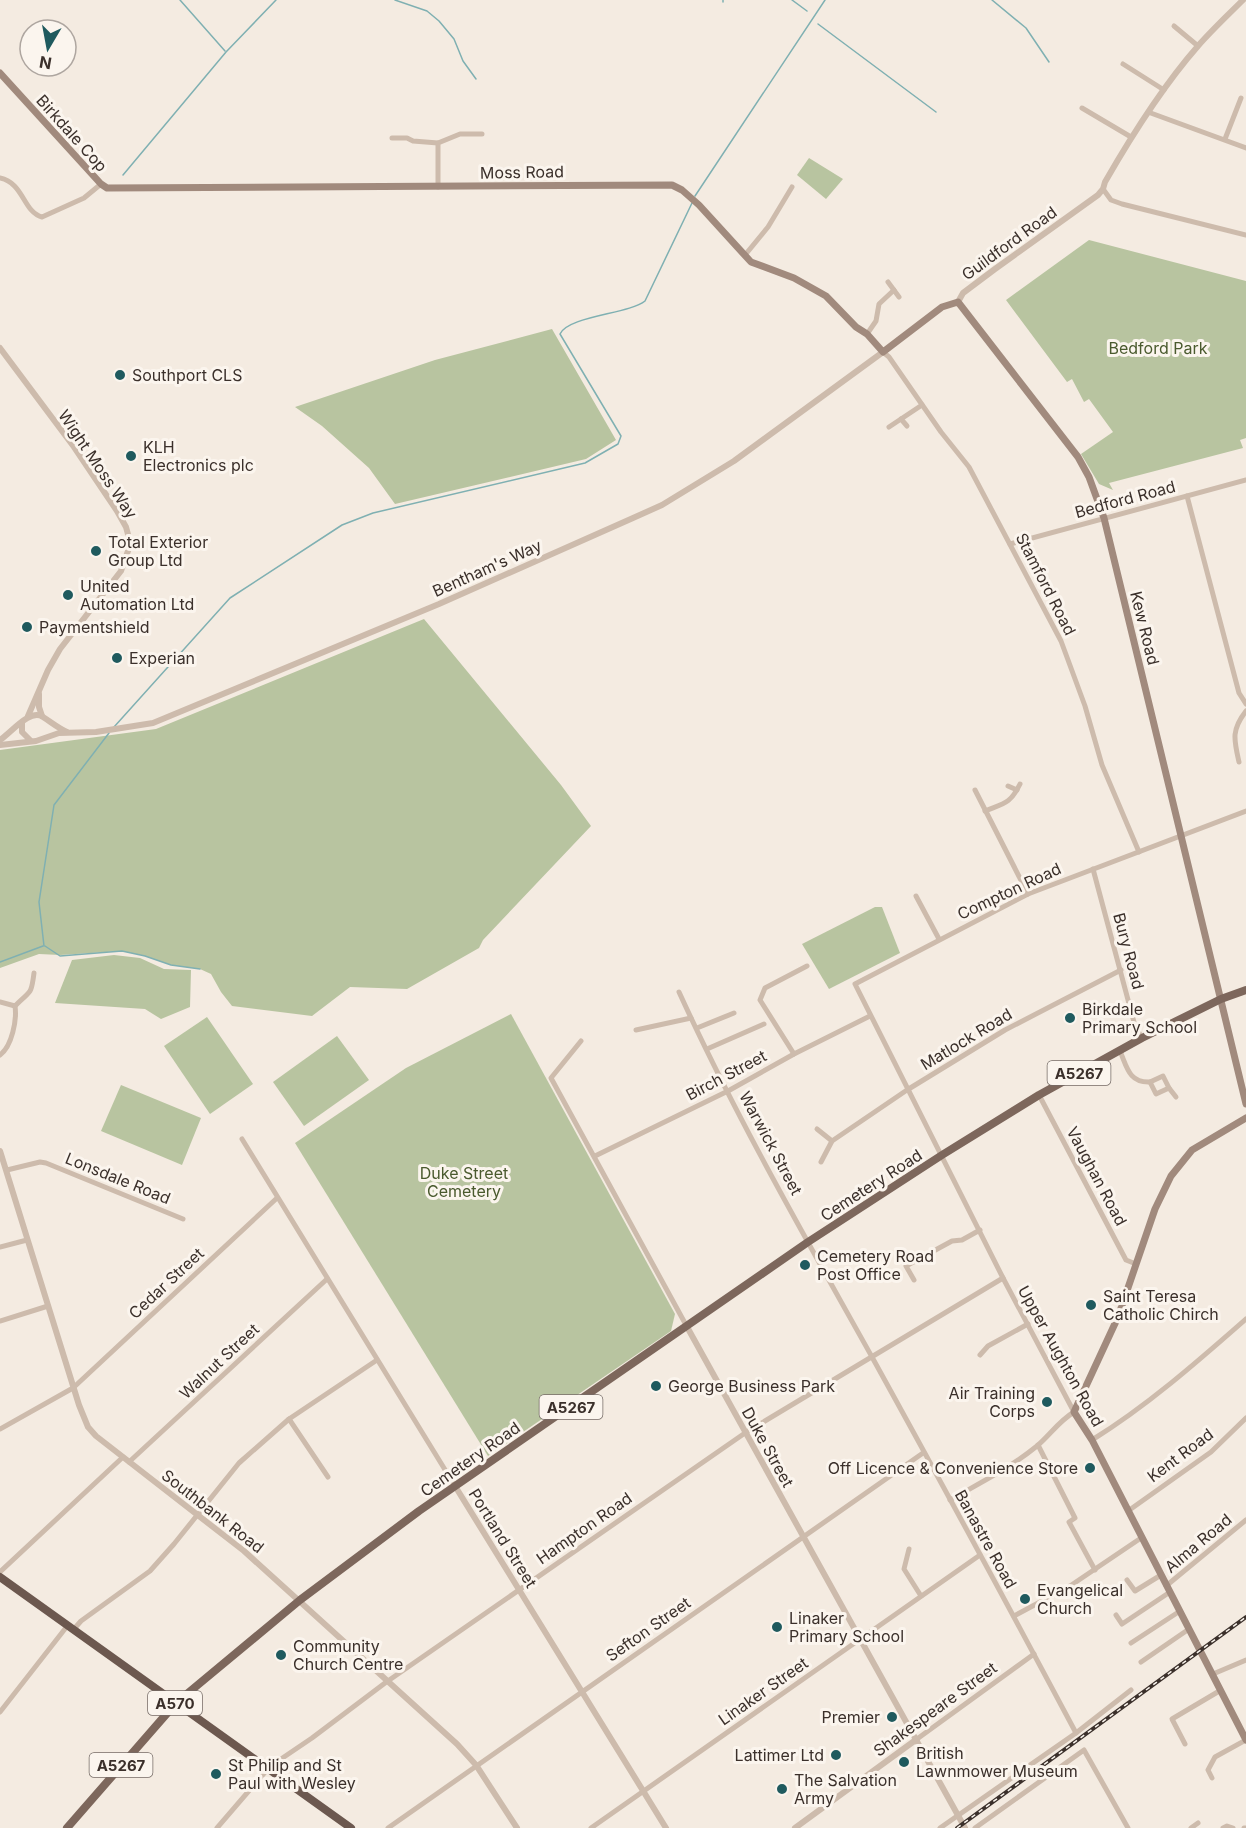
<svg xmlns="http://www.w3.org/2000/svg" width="1246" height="1828" font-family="Inter,sans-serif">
	<rect width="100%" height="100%" fill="#f4ebe1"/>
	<g fill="#b8c4a0">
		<path d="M 809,158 L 843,179 L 826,199 L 797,175 Z"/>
		<path d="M 1089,240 L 1246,281 L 1246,438 L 1240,440 L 1243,448 L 1109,483 L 1113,490 L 1099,484 L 1081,454 L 1113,432 L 1089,399 L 1084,402 L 1072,379 L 1067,382 L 1006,300 Z"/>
		<path d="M 552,329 L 616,440 L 586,459 L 395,504 L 369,468 L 322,426 L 295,407 L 435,360 Z"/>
		<path d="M 424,619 L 561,785 L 591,826 L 483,940 L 479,948 L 407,989 L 350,987 L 312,1016 L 232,1006 L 221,992 L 211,974 L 200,969 L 171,965 L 145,956 L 122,951 L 60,955 L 39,954 L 0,968 L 0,750 L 156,729 Z"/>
		<path d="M 875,907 L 882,907 L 900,953 L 829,989 L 802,944 Z"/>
		<path d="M 114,955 L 140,958 L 164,969 L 191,970 L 190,1007 L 161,1019 L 145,1009 L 55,1003 L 72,960 Z"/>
		<path d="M 511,1014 L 675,1314 L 671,1331 L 488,1456 L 295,1143 L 406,1068 Z"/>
		<path d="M 207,1017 L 253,1084 L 210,1114 L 164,1046 Z"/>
		<path d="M 337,1036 L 369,1080 L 304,1126 L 273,1082 Z"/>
		<path d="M 121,1085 L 201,1118 L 182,1165 L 101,1131 Z"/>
	</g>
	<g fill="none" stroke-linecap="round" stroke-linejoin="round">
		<g stroke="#7fb0b2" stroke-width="1.5">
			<path d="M 180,0 L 225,51"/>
			<path d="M 395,0 L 427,11 L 439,21 L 454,39 L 463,61 L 476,79"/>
			<path d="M 792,0 L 807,11"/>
			<path d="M 992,0 L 1026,28 L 1049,62"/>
			<path d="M 723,2 L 723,0"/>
			<path d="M 818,24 L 936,112"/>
			<path d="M 123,175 L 226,52 L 276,0"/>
			<path d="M 695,196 L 825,0"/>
			<path d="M 114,727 L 230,598 L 342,525 L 373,513 L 585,463 L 618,444 L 621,436 L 560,334 C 568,316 629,314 645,301 L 692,203"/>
			<path d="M 44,946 L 39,902 L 54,805 L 109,733"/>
			<path d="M 45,946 L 60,956 L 122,951 L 145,956 L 171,965 L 200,969"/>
			<path d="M 0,962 L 43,946"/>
		</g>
		<g stroke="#cdbbac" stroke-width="5">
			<path d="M 1174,26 L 1198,46"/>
			<path d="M 1123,64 L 1164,90"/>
			<path d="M 1082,108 L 1131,137"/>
			<path d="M 1148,112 L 1246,148"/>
			<path d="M 392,138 L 407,138 L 413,141 L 438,143"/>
			<path d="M 1225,139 L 1241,98"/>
			<path d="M 0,178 C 24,183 23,212 42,217 L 84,198 L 101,184"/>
			<path d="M 438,187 L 438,143 L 460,134 L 482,134"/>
			<path d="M 1103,189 L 1111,200 L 1122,204 L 1246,235"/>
			<path d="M 745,255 L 768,227 L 792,187"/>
			<path d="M 888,282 L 899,297"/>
			<path d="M 867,334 L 876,321 L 879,304 L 894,290"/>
			<path d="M 883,352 L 889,357 L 941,432 L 969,467 L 1061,641 L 1085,706 L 1102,765 L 1139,852"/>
			<path d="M 901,419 L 907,426"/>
			<path d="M 889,427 L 922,405"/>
			<path d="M 1187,496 L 1239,693 L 1246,704"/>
			<path d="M 1010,544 L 1246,480"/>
			<path d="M 1239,762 C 1234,740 1231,730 1246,711"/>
			<path d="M 1008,786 L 1017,790"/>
			<path d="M 975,790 L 1028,894"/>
			<path d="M 985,811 C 1005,803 1010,804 1020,784"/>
			<path d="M 1093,869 L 1135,1026 L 1142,1038"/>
			<path d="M 916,896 L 939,939"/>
			<path d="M 679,992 C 736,1117 805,1237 872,1357 C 941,1482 1009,1607 1076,1733"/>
			<path d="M 0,1002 L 15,1006 C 30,990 31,997 34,973"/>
			<path d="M 697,1028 L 734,1013"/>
			<path d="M 636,1030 L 691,1018"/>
			<path d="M 581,1041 L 551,1078 L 686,1325"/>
			<path d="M 707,1049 L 764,1024"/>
			<path d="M 1120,1051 C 1127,1067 1129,1083 1150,1082 L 1156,1094 L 1169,1088 L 1176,1097"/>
			<path d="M 794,1054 L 760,1000 L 765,988 L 807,966"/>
			<path d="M 0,1055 C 12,1046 17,1020 15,1006"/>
			<path d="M 1150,1082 L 1163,1076 L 1169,1088"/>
			<path d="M 1039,1095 L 1126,1260 L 1136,1264"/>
			<path d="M 817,1129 L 832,1141"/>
			<path d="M 242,1139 L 455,1486"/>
			<path d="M 595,1156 L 728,1091 L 794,1054 L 870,1016"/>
			<path d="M 821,1162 L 832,1141 L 907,1090 L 1005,1030 L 1121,970"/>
			<path d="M 7,1170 L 40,1162 L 46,1163 L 183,1219"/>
			<path d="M 0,1247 L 27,1240"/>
			<path d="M 914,1280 L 906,1266 L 952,1241 L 962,1240 L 980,1230"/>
			<path d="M 0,1321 L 48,1306"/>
			<path d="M 980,1355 L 988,1346 L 1028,1324"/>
			<path d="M 289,1419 L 328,1477"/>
			<path d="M 0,1429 L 73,1388 L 277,1198"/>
			<path d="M 1092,1440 C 1147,1406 1197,1362 1246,1319"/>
			<path d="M 1038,1445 L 1075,1518 L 1069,1522 L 1095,1570"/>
			<path d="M 129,1462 L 327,1279"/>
			<path d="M 950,1500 C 980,1483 1010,1468 1037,1446 C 1050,1435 1059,1421 1074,1412 L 1003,1278 L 855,984 L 1028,894 L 1246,811"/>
			<path d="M 1128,1511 L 1211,1452 L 1246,1418"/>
			<path d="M 909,1549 L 904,1569 L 921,1596"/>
			<path d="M 0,1572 L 123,1457"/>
			<path d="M 1127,1580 L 1135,1591 L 1161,1575"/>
			<path d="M 1166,1586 L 1246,1520"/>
			<path d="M 1116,1615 L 1122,1624 L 1170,1592"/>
			<path d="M 1014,1616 L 1070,1586 L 1141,1538"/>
			<path d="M 74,1629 L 81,1621 L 150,1571 L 174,1544 L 239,1463 L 289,1419 L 377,1360"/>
			<path d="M 1131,1643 L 1180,1611"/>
			<path d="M 1141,1662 L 1189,1629"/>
			<path d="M 1213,1674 L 1246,1660"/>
			<path d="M 0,1712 L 68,1625"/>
			<path d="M 917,1739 L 1034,1654"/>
			<path d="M 1185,1744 L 1172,1719 L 1221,1690"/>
			<path d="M 1212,1778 L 1208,1770 L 1215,1757 L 1246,1740"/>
			<path d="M 217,1828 L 266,1771 L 281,1759 L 312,1738 L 385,1683 L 745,1433 L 1003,1278"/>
			<path d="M 388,1828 L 923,1453"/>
			<path d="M 591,1828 L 980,1555"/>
			<path d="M 940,1828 L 1076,1733 L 1131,1690"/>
			<path d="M 975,1828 L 1084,1750 L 1128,1828"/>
			<path d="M 1191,1828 L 1198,1823"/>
			<path d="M 1223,1828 L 1227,1826 L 1233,1828"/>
			<path d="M 1244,1828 L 1246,1828"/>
		</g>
		<g stroke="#cdbbac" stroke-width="6">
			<path d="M 958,302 L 963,293 L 995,269 L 1098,195 L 1103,189 L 1105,182 C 1132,135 1162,87 1198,46 C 1212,30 1228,15 1243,0"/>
			<path d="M 0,348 L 74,447 L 117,511 L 126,527 L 129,538 L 129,548 L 121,571 L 60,649 L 48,670 L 28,716"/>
			<path d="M 39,694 L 39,707 L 42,716"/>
			<path d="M 22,723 L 22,732 L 30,740"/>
			<path d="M 0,740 C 11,733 30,708 43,717 C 51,722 58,728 67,732"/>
			<path d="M 0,745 L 36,741 L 59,733 L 96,732 L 153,723 L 439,604 L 633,518 L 662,505 L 734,461 L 883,352"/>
			<path d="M 0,1151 L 79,1405 L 88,1427 L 96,1436 L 244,1551 L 457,1744 L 476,1765 L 517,1828"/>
			<path d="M 686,1325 L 965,1828"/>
			<path d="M 455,1486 L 666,1828"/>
			<path d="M 795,1828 L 917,1739"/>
		</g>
		<g stroke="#a18a7d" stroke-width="7">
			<path d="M 0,73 L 101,184 L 107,188 L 672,185 L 682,190 L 699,205 L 751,262 L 794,278 L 826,296 L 856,327 L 867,334 L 883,352 L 942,307 L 958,302 L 1078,457 L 1089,477 L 1104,518 L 1246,1104"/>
			<path d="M 1246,1118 L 1192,1150 L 1171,1176 L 1155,1209 L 1118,1317 L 1074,1412 L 1092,1440 L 1246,1740"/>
		</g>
		<path stroke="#7d675c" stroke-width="8" d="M 67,1828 L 176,1703 L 300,1600 L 419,1511 L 808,1242 L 942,1155 L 1039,1095 L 1142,1038 L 1221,999 L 1246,990"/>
		<path stroke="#6c584f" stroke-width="8" d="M 0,1577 L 351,1828"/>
		<defs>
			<path id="rail" d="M 957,1828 L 1246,1617"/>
		</defs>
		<use href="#rail" stroke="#3b302b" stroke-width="4"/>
		<use href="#rail" stroke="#fbf5ee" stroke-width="1.5" stroke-dasharray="4.5" stroke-linecap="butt"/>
	</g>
	<g fill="#1f5a5e" stroke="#fbf5ee" stroke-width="2">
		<circle cx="120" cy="375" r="6"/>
		<circle cx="131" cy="456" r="6"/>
		<circle cx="96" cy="551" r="6"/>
		<circle cx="68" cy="595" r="6"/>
		<circle cx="27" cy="627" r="6"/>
		<circle cx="117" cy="658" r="6"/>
		<circle cx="1070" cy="1018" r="6"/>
		<circle cx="805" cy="1265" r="6"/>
		<circle cx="1091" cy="1305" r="6"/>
		<circle cx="656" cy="1386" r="6"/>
		<circle cx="1047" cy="1402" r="6"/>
		<circle cx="1090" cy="1468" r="6"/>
		<circle cx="1025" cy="1599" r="6"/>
		<circle cx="777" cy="1627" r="6"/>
		<circle cx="281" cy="1655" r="6"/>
		<circle cx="892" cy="1717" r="6"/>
		<circle cx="836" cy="1755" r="6"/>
		<circle cx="904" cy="1762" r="6"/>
		<circle cx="216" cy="1774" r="6"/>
		<circle cx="782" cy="1789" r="6"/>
	</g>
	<g text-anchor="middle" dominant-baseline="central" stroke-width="6" stroke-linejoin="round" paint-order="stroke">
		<g fill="#fbf5ee" stroke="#756b66" stroke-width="1.5">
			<rect x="1047.5" y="1061" width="63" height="24" rx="4.5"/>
			<rect x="539.5" y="1395" width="63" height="24" rx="4.5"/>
			<rect x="148" y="1691" width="54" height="24" rx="4.5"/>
			<rect x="89.5" y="1753" width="63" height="24" rx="4.5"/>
		</g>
		<g font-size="15" font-weight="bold" fill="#3b302b">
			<text x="1079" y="1073">A5267</text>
			<text x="571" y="1407">A5267</text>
			<text x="175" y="1703">A570</text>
			<text x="121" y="1765">A5267</text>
		</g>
		<g font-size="16" fill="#3b302b" stroke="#fbf5ee">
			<text transform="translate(72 133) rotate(48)">Birkdale Cop</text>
			<text transform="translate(522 172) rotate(-1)">Moss Road</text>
			<text transform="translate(1009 243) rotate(-36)">Guildford Road</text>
			<text transform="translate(98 464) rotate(56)">Wight Moss Way</text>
			<text transform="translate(1125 499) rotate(-15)">Bedford Road</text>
			<text transform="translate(487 568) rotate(-24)">Bentham's Way</text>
			<text transform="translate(1046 584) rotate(63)">Stamford Road</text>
			<text transform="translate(1145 628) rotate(76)">Kew Road</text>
			<text transform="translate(1009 891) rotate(-25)">Compton Road</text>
			<text transform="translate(1129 951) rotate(75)">Bury Road</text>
			<text transform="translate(966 1039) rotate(-31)">Matlock Road</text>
			<text transform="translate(726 1075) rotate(-28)">Birch Street</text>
			<text transform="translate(771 1143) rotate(62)">Warwick Street</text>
			<text transform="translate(1097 1176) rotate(62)">Vaughan Road</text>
			<text transform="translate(118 1178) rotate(22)">Lonsdale Road</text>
			<text transform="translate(871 1185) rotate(-33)">Cemetery Road</text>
			<text transform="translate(166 1283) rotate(-43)">Cedar Street</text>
			<text transform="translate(1061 1356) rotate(61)">Upper Aughton Road</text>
			<text transform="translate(219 1361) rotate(-43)">Walnut Street</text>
			<text transform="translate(768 1447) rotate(61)">Duke Street</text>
			<text transform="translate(1180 1455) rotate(-37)">Kent Road</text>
			<text transform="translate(470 1459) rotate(-35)">Cemetery Road</text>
			<text transform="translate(213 1511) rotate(38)">Southbank Road</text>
			<text transform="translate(584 1528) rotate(-35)">Hampton Road</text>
			<text transform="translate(503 1538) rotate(58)">Portland Street</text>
			<text transform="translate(986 1539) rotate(61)">Banastre Road</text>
			<text transform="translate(1198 1543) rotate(-40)">Alma Road</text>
			<text transform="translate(648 1629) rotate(-35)">Sefton Street</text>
			<text transform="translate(763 1691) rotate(-35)">Linaker Street</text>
			<text transform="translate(935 1709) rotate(-36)">Shakespeare Street</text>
		</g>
		<g font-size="16" fill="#4a5a2e" stroke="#fbf5ee">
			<text x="1158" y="348">Bedford Park</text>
			<text x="464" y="1173">Duke Street<tspan x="464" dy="18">Cemetery</tspan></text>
		</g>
		<g font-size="16" fill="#3b302b" stroke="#fbf5ee" text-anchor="start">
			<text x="132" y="375">Southport CLS</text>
			<text x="143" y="447">KLH<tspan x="143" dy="18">Electronics plc</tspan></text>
			<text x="108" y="542">Total Exterior<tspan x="108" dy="18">Group Ltd</tspan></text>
			<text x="80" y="586">United<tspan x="80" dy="18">Automation Ltd</tspan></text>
			<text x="39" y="627">Paymentshield</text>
			<text x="129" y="658">Experian</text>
			<text x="1082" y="1009">Birkdale<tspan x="1082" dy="18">Primary School</tspan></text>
			<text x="817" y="1256">Cemetery Road<tspan x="817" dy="18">Post Office</tspan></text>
			<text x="1103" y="1296">Saint Teresa<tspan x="1103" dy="18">Catholic Chirch</tspan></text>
			<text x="668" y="1386">George Business Park</text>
			<text x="1035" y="1393" text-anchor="end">Air Training<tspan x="1035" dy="18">Corps</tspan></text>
			<text x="1078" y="1468" text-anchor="end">Off Licence &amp; Convenience Store</text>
			<text x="1037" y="1590">Evangelical<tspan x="1037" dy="18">Church</tspan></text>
			<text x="789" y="1618">Linaker<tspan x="789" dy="18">Primary School</tspan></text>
			<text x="293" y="1646">Community<tspan x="293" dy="18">Church Centre</tspan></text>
			<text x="880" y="1717" text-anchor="end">Premier</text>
			<text x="916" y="1753">British<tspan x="916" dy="18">Lawnmower Museum</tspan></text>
			<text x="824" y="1755" text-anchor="end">Lattimer Ltd</text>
			<text x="228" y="1765">St Philip and St<tspan x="228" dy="18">Paul with Wesley</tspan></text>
			<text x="794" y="1780">The Salvation<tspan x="794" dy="18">Army</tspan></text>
		</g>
	</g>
	<g transform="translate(48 48) rotate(190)"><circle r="28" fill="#fbf5ee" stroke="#aea6a0" stroke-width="1.5"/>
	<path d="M0-4.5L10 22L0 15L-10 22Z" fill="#1f5a5e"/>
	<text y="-9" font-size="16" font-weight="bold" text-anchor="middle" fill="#3b302b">N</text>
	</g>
</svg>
